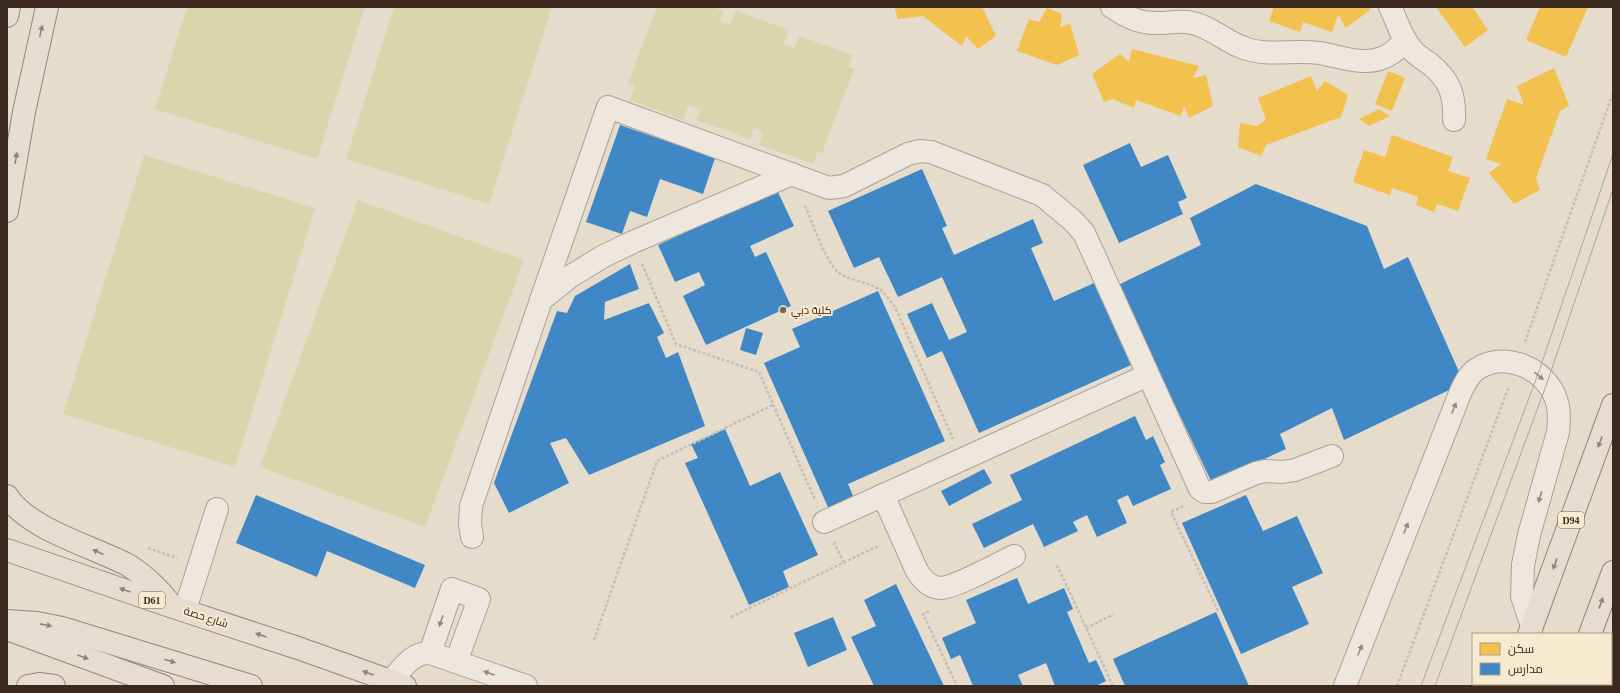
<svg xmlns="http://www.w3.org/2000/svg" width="1620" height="693" font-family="'Times New Roman',Cairo,serif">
	<rect width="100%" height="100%" fill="#e6dccb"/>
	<g fill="#d8d6ac">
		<path d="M 187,7 L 365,7 L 317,159 L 155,109 Z"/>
		<path d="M 394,7 L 552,7 L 489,204 L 346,159 Z"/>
		<path d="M 657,7 L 713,7 L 723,11 L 720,21 L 730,25 L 736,11 L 789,30 L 784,44 L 794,48 L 799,36 L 853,55 L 848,67 L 854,69 L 822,153 L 818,151 L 813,164 L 759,145 L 763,132 L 754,128 L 750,139 L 696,120 L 700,109 L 689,105 L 683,120 L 630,100 L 635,86 L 628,83 Z"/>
		<path d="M 144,155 L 315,208 L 235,467 L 63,414 Z"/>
		<path d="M 358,200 L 524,260 L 425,527 L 260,467 Z"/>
	</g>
	<g fill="#f2c14e">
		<path d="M 894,7 L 982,7 L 996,36 L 978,49 L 966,36 L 962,46 L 923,16 L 898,19 Z"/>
		<path d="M 1274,7 L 1369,7 L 1370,10 L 1346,28 L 1338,15 L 1332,32 L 1303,22 L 1300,32 L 1269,21 Z"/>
		<path d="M 1436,7 L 1472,7 L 1488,30 L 1465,47 Z"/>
		<path d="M 1540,7 L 1588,7 L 1566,57 L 1526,40 Z"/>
		<path d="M 1047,8 L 1062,14 L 1060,27 L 1070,23 L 1079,55 L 1057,65 L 1017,51 L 1029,19 L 1039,22 Z"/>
		<path d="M 1132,49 L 1199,66 L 1193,78 L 1206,75 L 1213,106 L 1189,118 L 1184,106 L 1181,116 L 1136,100 L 1134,108 L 1113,99 L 1104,102 L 1092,74 L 1120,54 L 1129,62 Z"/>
		<path d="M 1554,68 L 1569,106 L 1560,111 L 1536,178 L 1540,190 L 1514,204 L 1489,173 L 1501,164 L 1486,159 L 1507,99 L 1524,105 L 1517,86 Z"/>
		<path d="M 1388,71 L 1405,78 L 1392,111 L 1375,104 Z"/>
		<path d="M 1311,76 L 1317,91 L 1325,81 L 1348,95 L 1341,117 L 1266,145 L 1261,156 L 1238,147 L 1240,123 L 1256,126 L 1266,120 L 1258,98 Z"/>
		<path d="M 1379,109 L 1390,116 L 1369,126 L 1359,119 Z"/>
		<path d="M 1392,135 L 1453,157 L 1448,171 L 1470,178 L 1458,211 L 1437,204 L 1434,212 L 1416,205 L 1418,197 L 1392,188 L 1390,195 L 1353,182 L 1364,150 L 1385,157 Z"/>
	</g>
	<g fill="#3f88c5">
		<path d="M 620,125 L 715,158 L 703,194 L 660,179 L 647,217 L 630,211 L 622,234 L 586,222 Z"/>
		<path d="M 1130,143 L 1141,167 L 1168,155 L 1187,198 L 1178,202 L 1183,214 L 1119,243 L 1083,165 Z"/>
		<path d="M 922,169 L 947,226 L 942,228 L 954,255 L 1033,219 L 1043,243 L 1031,248 L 1054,301 L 1094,283 L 1131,365 L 979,433 L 942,351 L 927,358 L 907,314 L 932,303 L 949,340 L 967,332 L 942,277 L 898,297 L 879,257 L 854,268 L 828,211 Z"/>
		<path d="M 1256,184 L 1367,226 L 1384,269 L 1408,257 L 1464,383 L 1344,440 L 1332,408 L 1280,434 L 1286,449 L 1212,483 L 1118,285 L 1201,245 L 1190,218 Z"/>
		<path d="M 777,190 L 794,226 L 750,246 L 755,257 L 766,252 L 791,306 L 706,345 L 683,296 L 705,285 L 699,272 L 675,282 L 658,245 Z"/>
		<path d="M 630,264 L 639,289 L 605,302 L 604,320 L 649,303 L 664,333 L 657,337 L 666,358 L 678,352 L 705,426 L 589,475 L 566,438 L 550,443 L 569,483 L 509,513 L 494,483 L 557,311 L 567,313 L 575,296 Z"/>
		<path d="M 878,291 L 945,441 L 848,484 L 856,503 L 831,514 L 764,363 L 800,347 L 792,329 Z"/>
		<path d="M 746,328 L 763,333 L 756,355 L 740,350 Z"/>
		<path d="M 1135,416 L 1146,440 L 1153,436 L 1165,462 L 1160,465 L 1171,489 L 1133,506 L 1128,495 L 1117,500 L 1127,523 L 1097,537 L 1087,515 L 1073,522 L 1078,531 L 1044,547 L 1033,524 L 984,548 L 972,524 L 1022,500 L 1010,475 Z"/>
		<path d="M 725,429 L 750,486 L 780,472 L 818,555 L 783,571 L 789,587 L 749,605 L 685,463 L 698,458 L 691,444 Z"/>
		<path d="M 984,469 L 992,483 L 949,506 L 941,491 Z"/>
		<path d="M 256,495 L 425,565 L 415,588 L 327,551 L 317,577 L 236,543 Z"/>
		<path d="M 1246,495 L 1263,531 L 1297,516 L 1323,573 L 1292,587 L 1309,624 L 1241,654 L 1182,523 Z"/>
		<path d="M 1017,578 L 1028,604 L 1064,588 L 1073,609 L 1067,612 L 1089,663 L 1096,660 L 1106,681 L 1096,686 L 1055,686 L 1046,663 L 1018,675 L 1023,686 L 973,686 L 960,655 L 951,659 L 942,638 L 976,623 L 966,600 Z"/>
		<path d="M 896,584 L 944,686 L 874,686 L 851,637 L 876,626 L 864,600 Z"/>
		<path d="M 1216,612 L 1249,686 L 1125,686 L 1113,659 Z"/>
		<path d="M 833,617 L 847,650 L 808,667 L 794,633 Z"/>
	</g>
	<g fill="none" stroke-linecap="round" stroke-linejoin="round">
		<path stroke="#c4b8a8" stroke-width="22" stroke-dasharray="22 11" stroke-linecap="butt" d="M 1570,686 L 1571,684"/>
		<defs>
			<g id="minor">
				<path d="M 1112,7 C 1122,14 1132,20 1144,22 C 1158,25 1173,21 1187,22 C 1209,25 1224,41 1244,48 C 1268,57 1295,49 1319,53 C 1340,56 1362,66 1382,58 C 1392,55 1399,47 1405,40"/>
				<path d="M 1390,7 C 1397,21 1402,39 1413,51 C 1418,56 1424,60 1430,64 C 1450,80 1455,95 1454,120"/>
				<path d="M 541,300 L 571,276 L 602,257 L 633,242 L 792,174"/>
				<path d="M 883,495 L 917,571 C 922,579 929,588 941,588 C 956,587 998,564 1014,556"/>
				<path d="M 824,522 L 1148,375"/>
				<path d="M 472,537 L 470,524 L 471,506 L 541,300 L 608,107 L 829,188 L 844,186 L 908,154 L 920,151 L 931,152 L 1042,195 L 1072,220 L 1084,233 L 1200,489 L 1205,492 L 1212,492 L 1256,473 L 1265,471 L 1282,472 L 1295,470 L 1332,456"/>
				<path d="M 185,610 L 217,509"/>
				<path d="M 430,653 L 452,589 L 479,599 L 456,662"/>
				<path d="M 391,681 C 402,669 412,652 430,653 L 526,686"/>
				<path d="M 1345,686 L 1461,391 C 1465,383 1469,374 1477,369 C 1505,350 1546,369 1556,399 C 1560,410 1559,421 1558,432 L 1529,535 L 1523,565 L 1522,596 L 1532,626"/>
			</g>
			<g id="major">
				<path d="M 7,16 L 9,7"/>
				<path d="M 7,211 L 24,112 L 47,7"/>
				<path d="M 7,496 C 29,530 92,546 128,565 C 146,576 159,589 172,606"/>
				<path d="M 7,550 L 173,607 L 298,648 L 405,686"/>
				<path d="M 7,621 L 37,623 L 62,628 L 251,686"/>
				<path d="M 7,629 L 163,686"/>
				<path d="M 1529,634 L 1613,405"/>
				<path d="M 1590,634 L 1613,572"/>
				<path d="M 28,686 L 39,684 L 54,686"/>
				<path d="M 1511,686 L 1511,684"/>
			</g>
		</defs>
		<use href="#minor" stroke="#aba195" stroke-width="24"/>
		<use href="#major" stroke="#90877b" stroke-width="24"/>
		<g stroke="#c6beb4" stroke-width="2.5" stroke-dasharray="3 2" stroke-linecap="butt">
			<path d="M 805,206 C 812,221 826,263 838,272 C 851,282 871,281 883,292 C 887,296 891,302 895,307 L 953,439"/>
			<path d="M 642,264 L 676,344 L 759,372 L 815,500"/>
			<path d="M 1525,342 L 1613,93"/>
			<path d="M 1183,506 L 1171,512 L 1218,611"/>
			<path d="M 834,542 L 844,563"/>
			<path d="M 148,548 L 177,558"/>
			<path d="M 1057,565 L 1113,686"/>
			<path d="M 929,611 L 923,614 L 957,686"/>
			<path d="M 731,617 L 880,545"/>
			<path d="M 1086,628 L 1114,614"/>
			<path d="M 594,640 L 657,461 L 773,405"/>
			<path d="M 1397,686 L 1509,386"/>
		</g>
		<use href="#minor" stroke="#eee7dd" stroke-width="22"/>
		<use href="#major" stroke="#e6ddce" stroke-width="22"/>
		<g stroke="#aca69e" stroke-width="1">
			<path d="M 1421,686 L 1538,374 L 1613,154"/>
			<path d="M 1435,686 L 1547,383 L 1613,189"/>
		</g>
	</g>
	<defs><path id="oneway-solid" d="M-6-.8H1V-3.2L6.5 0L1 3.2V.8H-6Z"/></defs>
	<g fill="#908375">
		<use href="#oneway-solid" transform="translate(41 31) rotate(-78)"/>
		<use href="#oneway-solid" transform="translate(16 158) rotate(-80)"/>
		<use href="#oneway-solid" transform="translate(1600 442) rotate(110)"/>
		<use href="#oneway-solid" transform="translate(98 552) rotate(-155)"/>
		<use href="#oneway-solid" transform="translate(1555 564) rotate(110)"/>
		<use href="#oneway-solid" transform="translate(125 590) rotate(-161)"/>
		<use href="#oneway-solid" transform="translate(1601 603) rotate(-70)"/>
		<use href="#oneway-solid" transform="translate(46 625) rotate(11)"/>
		<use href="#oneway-solid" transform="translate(261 635) rotate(-161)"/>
		<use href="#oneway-solid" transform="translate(83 657) rotate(20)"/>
		<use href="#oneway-solid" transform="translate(170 661) rotate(17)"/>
		<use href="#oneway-solid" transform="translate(368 673) rotate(-160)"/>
	</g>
	<g fill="#94887c">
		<use href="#oneway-solid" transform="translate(1539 376) rotate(39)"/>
		<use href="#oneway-solid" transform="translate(1454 408) rotate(-68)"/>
		<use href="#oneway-solid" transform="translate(1540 497) rotate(106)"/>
		<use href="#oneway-solid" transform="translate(1406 528) rotate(-68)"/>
		<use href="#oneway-solid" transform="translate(441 621) rotate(109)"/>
		<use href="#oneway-solid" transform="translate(1360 650) rotate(-68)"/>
		<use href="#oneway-solid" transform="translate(489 673) rotate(-161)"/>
	</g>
	<circle fill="#766859" stroke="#f8ead0" stroke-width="1.5" cx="783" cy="310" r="4"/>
	<g text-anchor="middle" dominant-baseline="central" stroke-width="4" stroke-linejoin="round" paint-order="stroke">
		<g fill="#f8ead0" stroke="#736352" stroke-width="1">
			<rect x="1558" y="512" width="26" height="16" rx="3"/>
			<rect x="139" y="592" width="26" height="16" rx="3"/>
		</g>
		<g font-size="10" font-weight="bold" fill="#3a291c">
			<text x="1571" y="520">D94</text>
			<text x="152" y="600">D61</text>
		</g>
		<g font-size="11" fill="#3a291c" stroke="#f8ead0" text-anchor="start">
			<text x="791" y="310">كلية دبي</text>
		</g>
		<g font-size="11" fill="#3a291c" stroke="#f8ead0">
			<text transform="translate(206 617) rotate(18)">شارع حصة</text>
		</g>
	</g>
	<rect width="1620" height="693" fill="none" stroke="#3a291c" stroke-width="16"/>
	<rect x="1472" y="633" width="140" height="52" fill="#f8ead0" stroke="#ac9d88"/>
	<rect x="1480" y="643" width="20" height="12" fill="#f2c14e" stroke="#ac9d88"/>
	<text x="1508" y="653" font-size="12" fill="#3a291c">سكن</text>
	<rect x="1480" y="663" width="20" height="12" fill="#3f88c5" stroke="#ac9d88"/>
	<text x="1508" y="673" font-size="12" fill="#3a291c">مدارس</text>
</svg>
